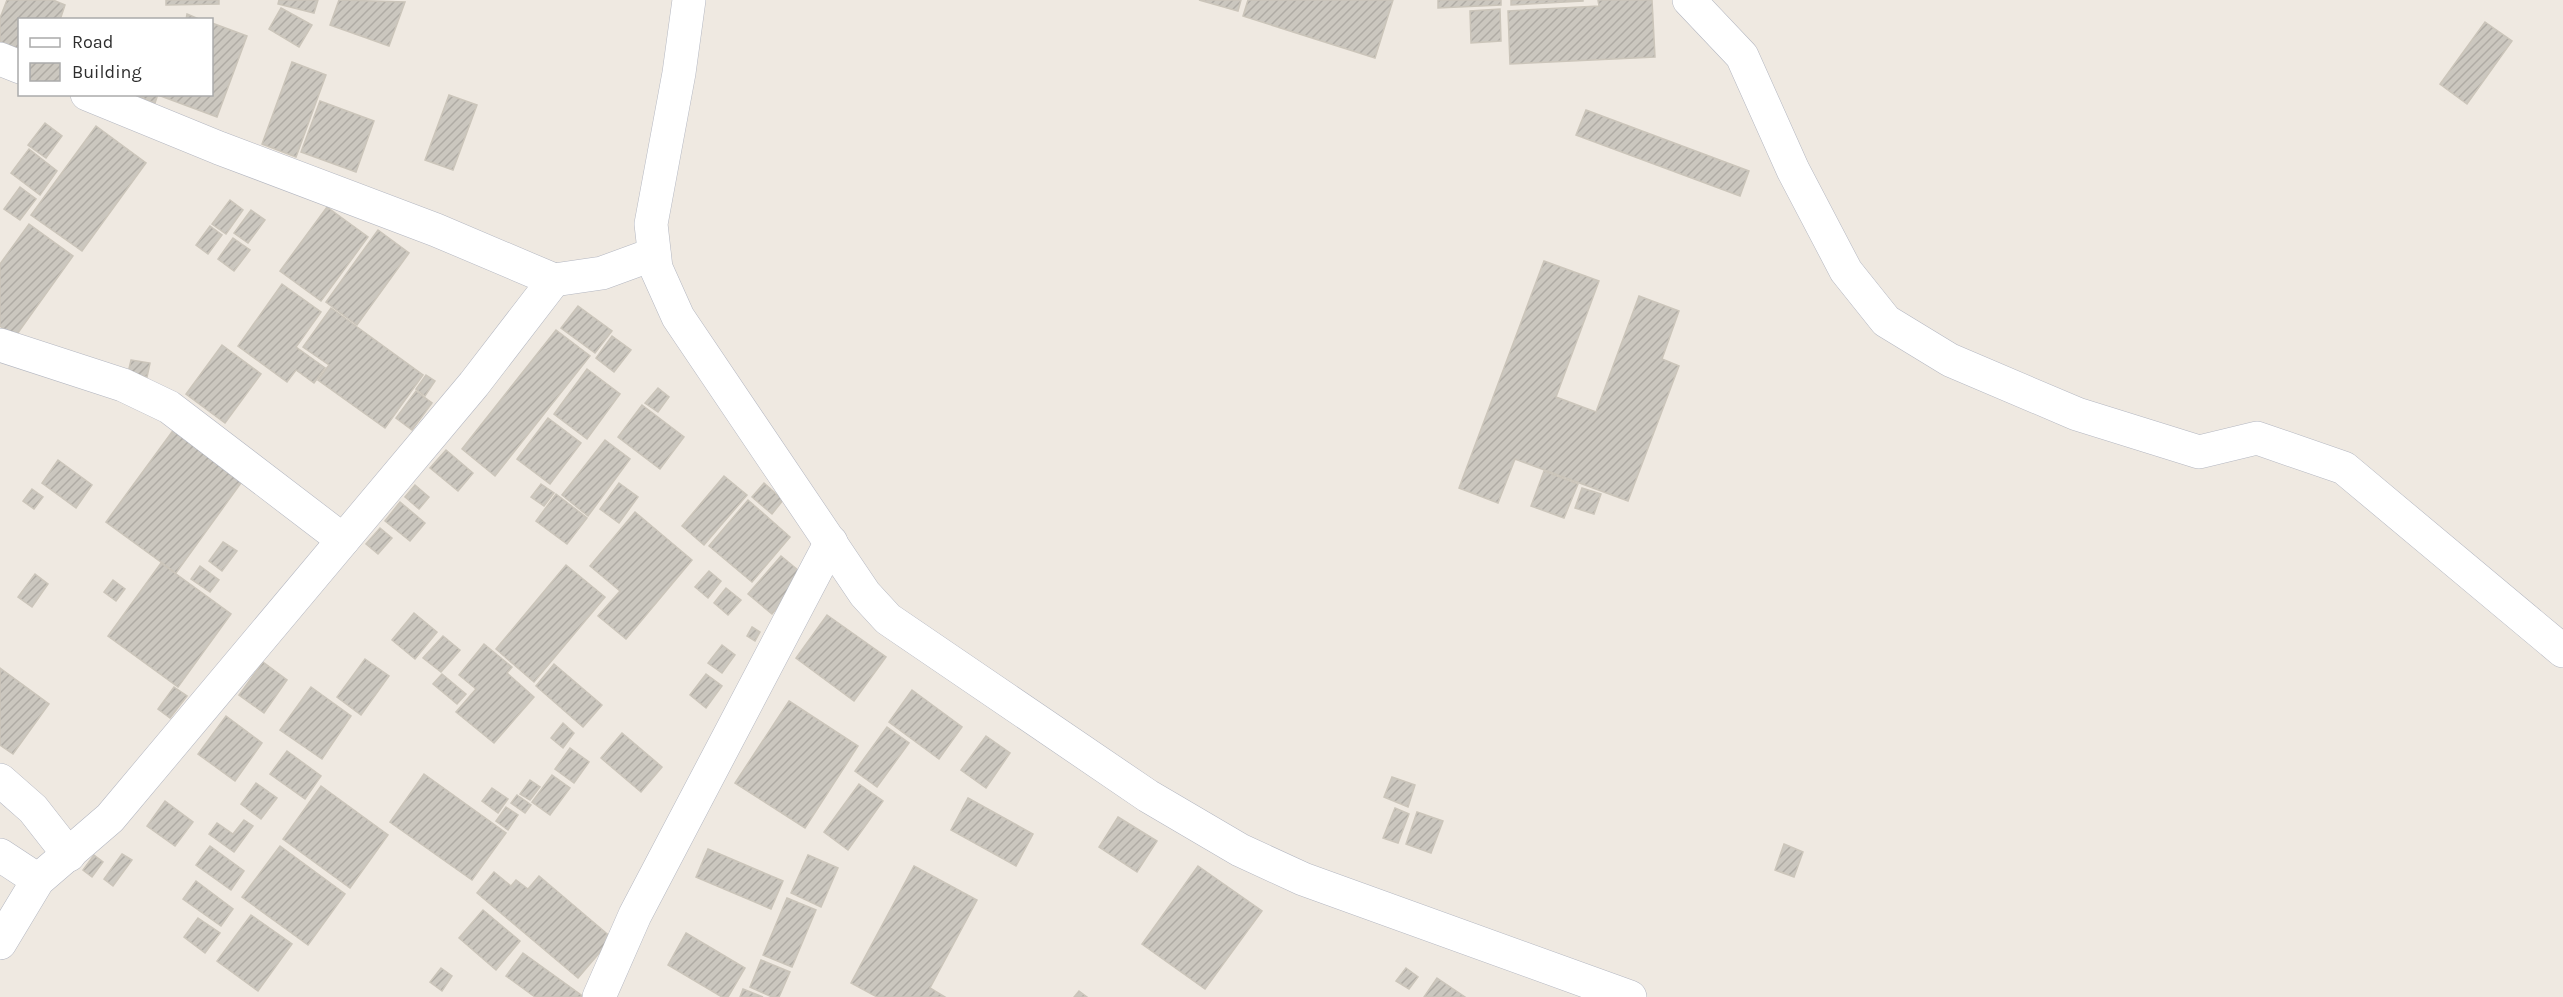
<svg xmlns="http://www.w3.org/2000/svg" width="2563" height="997" font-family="Karla,sans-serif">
	<defs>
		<pattern id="building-hatch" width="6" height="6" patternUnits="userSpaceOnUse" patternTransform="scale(1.5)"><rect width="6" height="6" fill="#cbc7bf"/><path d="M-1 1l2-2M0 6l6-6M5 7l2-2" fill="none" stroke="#afaba4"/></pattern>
	</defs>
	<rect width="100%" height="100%" fill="#efe9e1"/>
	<g fill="url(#building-hatch)" stroke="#cbc5ba" stroke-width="1.5">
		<path d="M 7,0 L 53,0 L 65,5 L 60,20 L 20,20 L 20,49 L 0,42 L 0,18 Z"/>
		<path d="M 166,0 L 219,0 L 219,4 L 166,5 Z"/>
		<path d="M 279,0 L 318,0 L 314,13 L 278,4 Z"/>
		<path d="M 339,0 L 405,2 L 389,46 L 330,25 Z"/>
		<path d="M 1199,0 L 1241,0 L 1238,11 Z"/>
		<path d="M 1248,0 L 1393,0 L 1375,58 L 1243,16 Z"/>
		<path d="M 1438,0 L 1501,0 L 1501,5 L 1438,8 Z"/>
		<path d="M 1511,0 L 1583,0 L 1583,1 L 1511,5 Z"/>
		<path d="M 1598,0 L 1652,0 L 1655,57 L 1510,64 L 1508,11 L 1599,6 Z"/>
		<path d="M 281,8 L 312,25 L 299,47 L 269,29 Z"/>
		<path d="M 1500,9 L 1501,41 L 1471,43 L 1470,11 Z"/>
		<path d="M 187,14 L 201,20 L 186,20 Z"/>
		<path d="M 2485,22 L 2512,41 L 2467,104 L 2440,84 Z"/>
		<path d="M 212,23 L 247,36 L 217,117 L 158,95 L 212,94 Z"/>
		<path d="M 292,62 L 326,75 L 296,157 L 262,144 Z"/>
		<path d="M 131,94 L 158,94 L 155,103 Z"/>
		<path d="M 449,95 L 477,105 L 453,170 L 425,160 Z"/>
		<path d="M 320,101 L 374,121 L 356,172 L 301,152 Z"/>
		<path d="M 1586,110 L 1749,171 L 1740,196 L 1576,135 Z"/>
		<path d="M 45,123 L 62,136 L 46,158 L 28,145 Z"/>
		<path d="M 96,126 L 146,163 L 82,251 L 31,215 Z"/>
		<path d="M 29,149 L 57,171 L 40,195 L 11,173 Z"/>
		<path d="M 20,187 L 36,199 L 20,220 L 4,209 Z"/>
		<path d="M 230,200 L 243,210 L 226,234 L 212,224 Z"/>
		<path d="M 327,207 L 368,237 L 321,301 L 280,271 Z"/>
		<path d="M 251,210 L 265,220 L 248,243 L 234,233 Z"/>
		<path d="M 29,224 L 73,256 L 15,337 L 0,326 L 0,264 Z"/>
		<path d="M 210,226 L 222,235 L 208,254 L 196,245 Z"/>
		<path d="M 378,230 L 409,253 L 357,325 L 326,302 Z"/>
		<path d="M 233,238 L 250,250 L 234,271 L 218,259 Z"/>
		<path d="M 1544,261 L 1599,281 L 1556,397 L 1596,412 L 1639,296 L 1679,311 L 1662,359 L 1679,366 L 1628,501 L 1515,459 L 1498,503 L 1459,488 Z"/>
		<path d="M 282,284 L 321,312 L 296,347 L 325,368 L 314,383 L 296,370 L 287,382 L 238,346 Z"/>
		<path d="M 578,306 L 612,331 L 595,353 L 561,328 Z"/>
		<path d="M 331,308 L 423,375 L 385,428 L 318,380 L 329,365 L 303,347 Z"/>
		<path d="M 556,330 L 590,356 L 495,476 L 462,449 Z"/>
		<path d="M 612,336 L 631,350 L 614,372 L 596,358 Z"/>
		<path d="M 222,345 L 261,374 L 225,423 L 186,394 Z"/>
		<path d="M 131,360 L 150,363 L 147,377 L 128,373 Z"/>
		<path d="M 587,369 L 620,394 L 587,439 L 554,414 Z"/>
		<path d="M 426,375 L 435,381 L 425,396 L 416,389 Z"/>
		<path d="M 658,388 L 669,397 L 658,412 L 645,403 Z"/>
		<path d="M 416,391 L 432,403 L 412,430 L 396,418 Z"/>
		<path d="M 642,405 L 684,437 L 660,469 L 618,437 Z"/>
		<path d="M 548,418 L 581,443 L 550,484 L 517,459 Z"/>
		<path d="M 177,425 L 246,476 L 176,573 L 106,522 Z"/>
		<path d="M 605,440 L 630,459 L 588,516 L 562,495 Z"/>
		<path d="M 446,450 L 473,473 L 458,491 L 430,468 Z"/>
		<path d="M 58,460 L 92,485 L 76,508 L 42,483 Z"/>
		<path d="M 1544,471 L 1578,484 L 1564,518 L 1531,506 Z"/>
		<path d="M 724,476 L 747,495 L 704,545 L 682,526 Z"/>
		<path d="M 619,483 L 638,497 L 619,523 L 600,509 Z"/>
		<path d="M 764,483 L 783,500 L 772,514 L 752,497 Z"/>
		<path d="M 541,484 L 554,493 L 544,506 L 531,497 Z"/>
		<path d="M 415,485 L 429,497 L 419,509 L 405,497 Z"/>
		<path d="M 1582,488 L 1601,494 L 1594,514 L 1575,508 Z"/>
		<path d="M 32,489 L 43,497 L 34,509 L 23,501 Z"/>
		<path d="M 556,494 L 587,518 L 567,544 L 536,521 Z"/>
		<path d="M 748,500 L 790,537 L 752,582 L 709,546 Z"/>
		<path d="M 400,502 L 425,523 L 410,541 L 385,521 Z"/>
		<path d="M 635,512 L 692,560 L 626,639 L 598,616 L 620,591 L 590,566 Z"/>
		<path d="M 380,528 L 392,538 L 378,554 L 366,544 Z"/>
		<path d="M 223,542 L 237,551 L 222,571 L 209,561 Z"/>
		<path d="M 781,556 L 804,575 L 772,614 L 748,594 Z"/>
		<path d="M 161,563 L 231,614 L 178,687 L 108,636 Z"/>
		<path d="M 566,565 L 605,597 L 534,682 L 496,649 Z"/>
		<path d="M 200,566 L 219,580 L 210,592 L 191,579 Z"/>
		<path d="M 709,571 L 721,581 L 708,598 L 695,587 Z"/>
		<path d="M 35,574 L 48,584 L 32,607 L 18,597 Z"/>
		<path d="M 113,580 L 125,589 L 116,601 L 104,592 Z"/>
		<path d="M 726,588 L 741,600 L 728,615 L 714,603 Z"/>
		<path d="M 414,613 L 437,632 L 415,659 L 392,640 Z"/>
		<path d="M 827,615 L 886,657 L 854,701 L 796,658 Z"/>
		<path d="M 752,627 L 760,632 L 755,641 L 747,636 Z"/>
		<path d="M 443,636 L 460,650 L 441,672 L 423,658 Z"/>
		<path d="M 484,644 L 512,667 L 507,673 L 534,697 L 494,743 L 456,712 L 476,689 L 459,675 Z"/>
		<path d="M 722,645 L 735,655 L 722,673 L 708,663 Z"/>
		<path d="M 365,659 L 389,676 L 361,715 L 337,697 Z"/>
		<path d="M 263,662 L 287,680 L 264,713 L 239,695 Z"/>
		<path d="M 554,664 L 602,705 L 583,727 L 536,686 Z"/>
		<path d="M 0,668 L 49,704 L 13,754 L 0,745 Z"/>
		<path d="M 442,674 L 466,694 L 457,704 L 433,684 Z"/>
		<path d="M 706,674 L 722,686 L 706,708 L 690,695 Z"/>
		<path d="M 174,687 L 187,696 L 170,718 L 158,709 Z"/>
		<path d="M 311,687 L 351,716 L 322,759 L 280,730 Z"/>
		<path d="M 912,690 L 962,727 L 939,759 L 889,722 Z"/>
		<path d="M 789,701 L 858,746 L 805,828 L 735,783 Z"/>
		<path d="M 226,716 L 262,743 L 235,781 L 198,754 Z"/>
		<path d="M 563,723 L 574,733 L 563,748 L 551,738 Z"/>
		<path d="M 887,727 L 909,743 L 877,787 L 855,771 Z"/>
		<path d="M 622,733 L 662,767 L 641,792 L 601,758 Z"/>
		<path d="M 986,736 L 1010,753 L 986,788 L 961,770 Z"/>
		<path d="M 570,748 L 589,762 L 574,783 L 555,769 Z"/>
		<path d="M 287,751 L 321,776 L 305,799 L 270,774 Z"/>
		<path d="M 424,774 L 506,833 L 472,880 L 390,822 Z"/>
		<path d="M 552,775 L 570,788 L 550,815 L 532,802 Z"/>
		<path d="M 1392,777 L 1415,785 L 1408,807 L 1384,797 Z"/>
		<path d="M 530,780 L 540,787 L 530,800 L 520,794 Z"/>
		<path d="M 256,783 L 277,798 L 261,819 L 241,804 Z"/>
		<path d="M 859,784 L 883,801 L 848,850 L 824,832 Z"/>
		<path d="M 321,786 L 388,835 L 350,888 L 283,839 Z"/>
		<path d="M 492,788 L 508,799 L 498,813 L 482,801 Z"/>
		<path d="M 517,795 L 531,805 L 525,813 L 511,803 Z"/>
		<path d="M 968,798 L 1033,834 L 1016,866 L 951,830 Z"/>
		<path d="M 165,801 L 193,822 L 175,846 L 147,826 Z"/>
		<path d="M 506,807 L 518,815 L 508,830 L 496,821 Z"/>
		<path d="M 1395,808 L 1409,814 L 1398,843 L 1383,838 Z"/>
		<path d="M 1417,812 L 1443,821 L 1431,853 L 1406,844 Z"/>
		<path d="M 1118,817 L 1157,841 L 1137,872 L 1099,847 Z"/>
		<path d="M 244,820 L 253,826 L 234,852 L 209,834 L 217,823 L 233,834 Z"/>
		<path d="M 1784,844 L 1803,852 L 1794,877 L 1775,870 Z"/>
		<path d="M 210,846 L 244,871 L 231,890 L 196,865 Z"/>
		<path d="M 280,846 L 345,894 L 308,945 L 242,897 Z"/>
		<path d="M 708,849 L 783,881 L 771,909 L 696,877 Z"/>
		<path d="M 122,854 L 132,860 L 113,886 L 104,879 Z"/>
		<path d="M 94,855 L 103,862 L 92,877 L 83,870 Z"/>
		<path d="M 808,855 L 838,868 L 821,907 L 791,893 Z"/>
		<path d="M 914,866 L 977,900 L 930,988 L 945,997 L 877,997 L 851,983 Z"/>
		<path d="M 1198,866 L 1262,911 L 1205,989 L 1142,944 Z"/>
		<path d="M 494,872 L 511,886 L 516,880 L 528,889 L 539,876 L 612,938 L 578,978 L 477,893 Z"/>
		<path d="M 196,881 L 233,909 L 221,926 L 183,899 Z"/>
		<path d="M 787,898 L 816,910 L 792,967 L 763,955 Z"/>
		<path d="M 483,910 L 520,941 L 496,970 L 459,938 Z"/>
		<path d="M 251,915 L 292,944 L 258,991 L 217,961 Z"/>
		<path d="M 198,918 L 220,933 L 205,953 L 184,937 Z"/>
		<path d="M 686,933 L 745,968 L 728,997 L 722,997 L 668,965 Z"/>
		<path d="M 523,953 L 584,997 L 535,997 L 506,976 Z"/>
		<path d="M 761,960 L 790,972 L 779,997 L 772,997 L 750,987 Z"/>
		<path d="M 441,968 L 452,976 L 442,991 L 430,982 Z"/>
		<path d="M 1406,968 L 1418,977 L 1409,989 L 1396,981 Z"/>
		<path d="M 1437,978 L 1465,997 L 1424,997 Z"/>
		<path d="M 743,989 L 763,997 L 740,997 Z"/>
		<path d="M 1079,991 L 1087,997 L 1074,997 Z"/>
	</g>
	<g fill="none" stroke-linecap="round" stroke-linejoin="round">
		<defs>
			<g id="street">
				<path d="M 689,0 L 679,73 L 651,224 L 656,268 L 678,317 L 865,594 L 888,619 L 1148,796 L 1240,850 L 1303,879 L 1630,997"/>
				<path d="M 1689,0 L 1742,56 L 1793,170 L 1846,271 L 1886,321 L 1950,360 L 2077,414 L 2199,452 L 2257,438 L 2344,468 L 2563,651"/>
				<path d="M 0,59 L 20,67"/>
				<path d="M 87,94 L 219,148 L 436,230 L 554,280 L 602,273 L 654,254"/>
				<path d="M 0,345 L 123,385 L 169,407 L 343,540"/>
				<path d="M 0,780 L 33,809 L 69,855"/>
				<path d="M 0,855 L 38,880"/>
				<path d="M 0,943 L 38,880 L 110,818 L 474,384 L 554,280"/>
				<path d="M 599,997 L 635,915 L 831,542"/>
			</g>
		</defs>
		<use href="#street" stroke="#b4b7c1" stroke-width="34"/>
		<use href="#street" stroke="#fff" stroke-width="33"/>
	</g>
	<rect x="18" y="18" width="195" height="78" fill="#ffffff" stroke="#ababab" stroke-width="1.5"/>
	<rect x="30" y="38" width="30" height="9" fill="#ffffff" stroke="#ababab" stroke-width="1.5"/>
	<text x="72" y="48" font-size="18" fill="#2e2e2e">Road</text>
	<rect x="30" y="63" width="30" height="18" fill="url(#building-hatch)" stroke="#ababab" stroke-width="1.5"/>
	<text x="72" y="78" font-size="18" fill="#2e2e2e">Building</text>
</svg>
